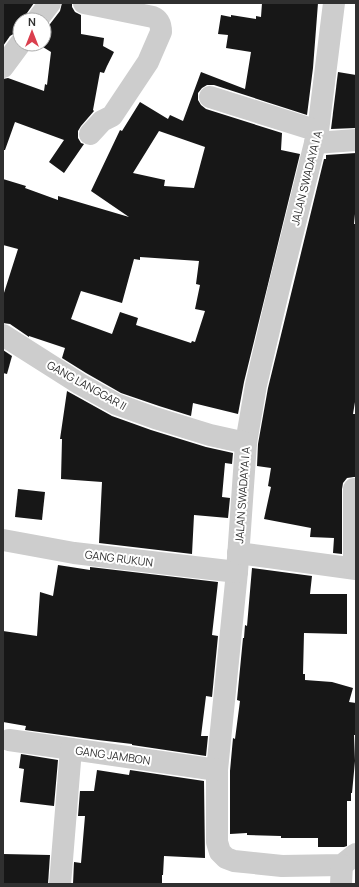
<svg xmlns="http://www.w3.org/2000/svg" width="359" height="887" font-family="Manrope,sans-serif">
	<rect width="100%" height="100%" fill="#fff"/>
	<g fill="#171717" fill-rule="evenodd">
		<path d="M 3,3 L 34,3 L 27,13 L 25,20 L 20,20 L 20,32 L 17,31 L 17,32 L 15,33 L 10,36 L 3,46 Z"/>
		<path d="M 62,3 L 72,3 L 72,7 L 75,12 L 81,15 L 81,34 L 104,38 L 103,46 L 114,52 L 107,66 L 104,73 L 100,72 L 93,110 L 94,111 L 81,126 L 78,131 L 78,138 L 81,143 L 84,144 L 64,173 L 49,162 L 64,140 L 15,122 L 5,150 L 3,150 L 3,79 L 8,78 L 44,91 L 45,84 L 47,85 L 51,52 L 38,44 L 44,44 L 44,30 L 47,28 L 60,11 Z"/>
		<path d="M 262,3 L 318,3 L 313,68 L 307,115 L 214,85 L 207,85 L 202,88 L 198,93 L 198,100 L 201,105 L 206,109 L 282,133 L 281,150 L 300,154 L 244,382 L 238,414 L 193,403 L 191,416 L 159,406 L 121,393 L 86,373 L 62,358 L 65,348 L 29,336 L 29,337 L 10,324 L 3,323 L 3,296 L 18,249 L 3,245 L 3,179 L 26,186 L 25,188 L 58,200 L 58,196 L 129,217 L 91,191 L 120,130 L 122,131 L 140,102 L 168,119 L 170,115 L 183,121 L 201,72 L 245,89 L 251,52 L 226,48 L 228,35 L 218,34 L 221,15 L 231,17 L 231,15 L 256,19 L 256,16 L 261,17 ZM 159,131 L 205,147 L 194,188 L 164,186 L 165,180 L 133,173 ZM 140,257 L 199,261 L 196,284 L 200,285 L 195,309 L 205,311 L 195,342 L 192,341 L 191,343 L 136,325 L 138,318 L 120,312 L 112,334 L 71,319 L 81,291 L 122,303 L 134,259 L 140,260 Z"/>
		<path d="M 338,72 L 356,75 L 356,128 L 331,129 Z"/>
		<path d="M 356,153 L 356,204 L 354,224 L 356,224 L 356,396 L 353,414 L 356,414 L 356,477 L 354,477 L 347,478 L 343,483 L 342,489 L 342,554 L 333,553 L 334,538 L 310,537 L 311,528 L 264,519 L 271,487 L 268,486 L 271,468 L 257,466 L 258,444 L 268,388 L 324,159 L 326,159 L 326,155 Z"/>
		<path d="M 3,350 L 12,356 L 7,374 L 3,373 Z"/>
		<path d="M 67,391 L 112,416 L 151,430 L 206,447 L 233,453 L 232,464 L 225,463 L 222,497 L 230,498 L 228,518 L 194,515 L 192,554 L 99,543 L 102,482 L 61,479 L 62,439 L 60,439 Z"/>
		<path d="M 18,489 L 45,492 L 42,520 L 15,517 Z"/>
		<path d="M 58,565 L 90,570 L 90,567 L 218,582 L 212,635 L 218,636 L 212,697 L 206,696 L 201,736 L 208,736 L 206,756 L 132,745 L 132,744 L 98,740 L 25,730 L 26,726 L 3,722 L 3,631 L 37,636 L 40,592 L 53,596 Z"/>
		<path d="M 252,568 L 312,576 L 310,594 L 347,594 L 347,634 L 304,633 L 303,674 L 305,674 L 305,680 L 332,682 L 353,688 L 349,702 L 356,703 L 356,735 L 354,735 L 355,761 L 352,793 L 351,793 L 351,801 L 347,801 L 347,846 L 344,847 L 318,847 L 318,838 L 281,838 L 281,836 L 247,835 L 247,833 L 230,834 L 230,771 L 233,738 L 235,739 L 240,701 L 237,700 L 243,638 L 244,638 L 245,625 L 247,626 Z"/>
		<path d="M 21,754 L 58,760 L 54,806 L 20,802 L 24,769 L 19,768 Z"/>
		<path d="M 97,770 L 129,775 L 130,770 L 204,781 L 205,858 L 164,856 L 163,875 L 162,875 L 162,884 L 73,884 L 74,862 L 81,863 L 85,816 L 78,816 L 80,791 L 94,791 Z"/>
		<path d="M 3,854 L 50,855 L 48,884 L 3,884 Z"/>
	</g>
	<g fill="none" stroke-linecap="round" stroke-linejoin="round">
		<g stroke="#cdcdcd" stroke-width="22">
			<path d="M 84,3 L 153,17 C 160,20 161,25 161,32 L 148,62 L 112,116 L 102,121 L 90,134"/>
			<path d="M 334,3 L 318,131 L 279,288 L 256,385 L 246,443 L 237,572 L 217,770 L 217,842 L 220,852 L 226,858 L 234,861 L 282,866 L 342,865 L 356,854"/>
			<path d="M 37,20 L 50,3"/>
			<path d="M 3,67 L 20,44"/>
			<path d="M 210,97 L 318,131"/>
			<path d="M 315,143 L 356,140"/>
			<path d="M 3,335 L 80,384 L 116,404 L 155,418 L 210,435 L 246,443"/>
			<path d="M 3,540 L 74,553 L 237,572"/>
			<path d="M 238,553 L 356,569"/>
			<path d="M 354,568 L 354,489"/>
			<path d="M 9,740 L 217,770"/>
			<path d="M 60,884 L 71,749"/>
			<path d="M 341,884 L 342,865"/>
		</g>
	</g>
	<g text-anchor="middle" dominant-baseline="central" stroke-width="4" stroke-linejoin="round" paint-order="stroke">
		<g font-size="11" fill="#303030" stroke="#fff">
			<text transform="translate(306 178) rotate(-76)">JALAN SWADAYA I A</text>
			<text transform="translate(87 385) rotate(29)">GANG LANGGAR II</text>
			<text transform="translate(242 495) rotate(-86)">JALAN SWADAYA I A</text>
			<text transform="translate(119 558) rotate(7)">GANG RUKUN</text>
			<text transform="translate(113 755) rotate(8)">GANG JAMBON</text>
		</g>
	</g>
	<rect width="359" height="887" fill="none" stroke="#303030" stroke-width="8"/>
	<g transform="translate(32 32)"><circle r="19" fill="#ffffff" stroke="#acacac"/>
	<path d="M0-3L7 15L0 10L-7 15Z" fill="#da3f4e"/>
	<text y="-6" font-size="11" font-weight="bold" text-anchor="middle" fill="#303030">N</text>
	</g>
</svg>
